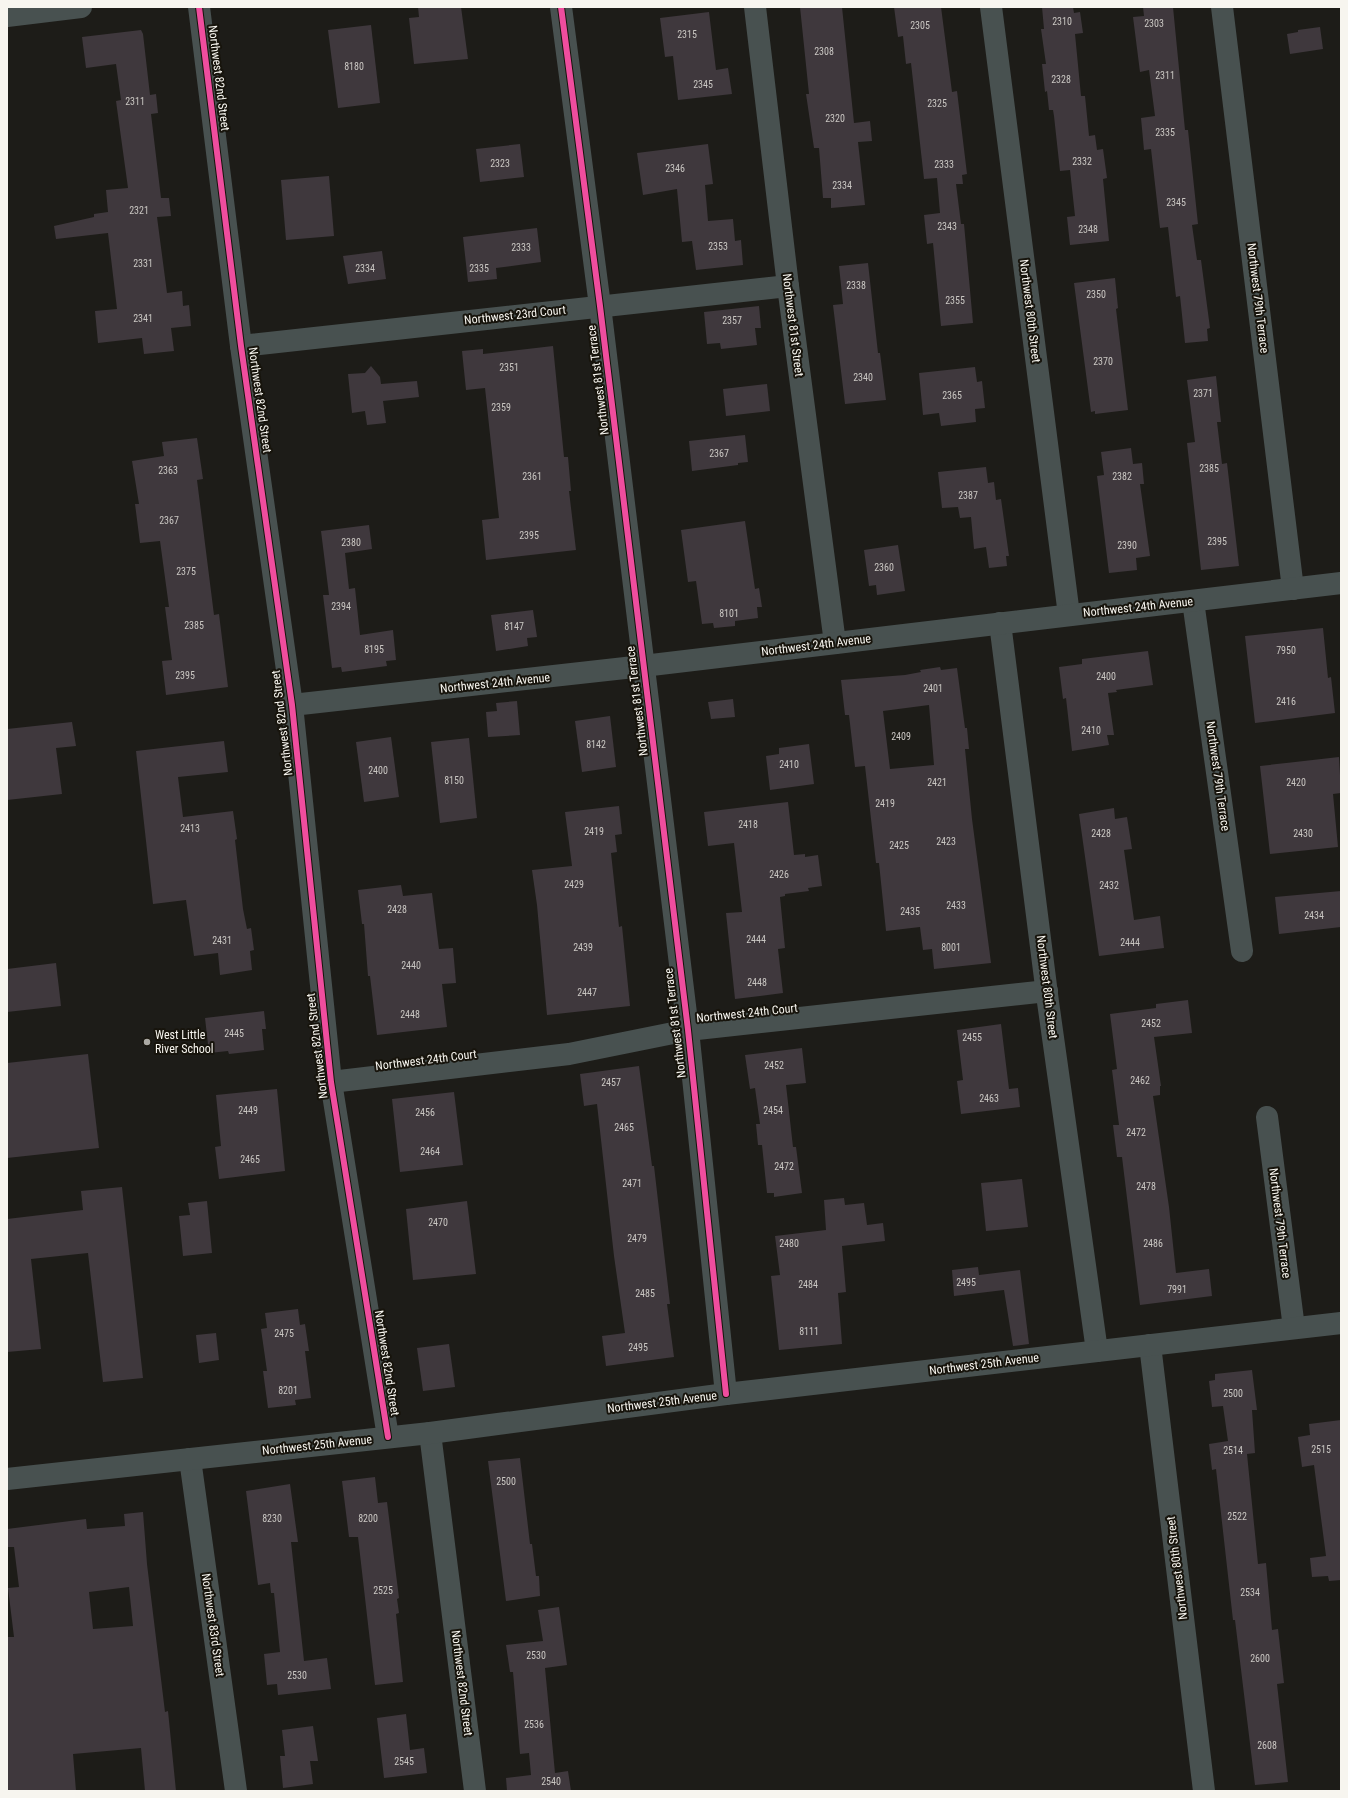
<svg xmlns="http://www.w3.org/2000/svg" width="1348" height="1798" font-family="'Roboto Condensed',sans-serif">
	<rect width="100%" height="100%" fill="#1d1c18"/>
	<g fill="#3f383d" fill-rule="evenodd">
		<path d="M 418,7 L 461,7 L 468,59 L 414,64 L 409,18 L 419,17 Z"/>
		<path d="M 800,7 L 842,7 L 854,123 L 870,121 L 872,141 L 858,142 L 865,205 L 831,208 L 831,198 L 823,198 L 819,148 L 814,148 L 806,94 L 809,94 Z"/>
		<path d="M 894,7 L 941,7 L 952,92 L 957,91 L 967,174 L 962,175 L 963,184 L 956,184 L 961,224 L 964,224 L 973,323 L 941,326 L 933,243 L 927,244 L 924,215 L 940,213 L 937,178 L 924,179 L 911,63 L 906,64 L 903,36 L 898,37 Z"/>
		<path d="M 1042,7 L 1073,7 L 1074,13 L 1080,12 L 1083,33 L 1075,34 L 1081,96 L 1085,96 L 1089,136 L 1095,135 L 1097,150 L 1103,149 L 1107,178 L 1103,179 L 1109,241 L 1070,245 L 1067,217 L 1075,216 L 1070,170 L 1060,171 L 1054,116 L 1053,110 L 1049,110 L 1047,91 L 1045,92 L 1042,64 L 1046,64 L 1041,29 L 1044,29 Z"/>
		<path d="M 1143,7 L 1173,7 L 1185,130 L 1188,130 L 1198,224 L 1192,225 L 1197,260 L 1201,260 L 1210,328 L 1207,329 L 1208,341 L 1185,343 L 1180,296 L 1176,297 L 1168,227 L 1160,228 L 1151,149 L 1144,150 L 1141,118 L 1155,116 L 1149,70 L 1140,72 L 1133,17 L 1144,16 Z"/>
		<path d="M 709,12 L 716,70 L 728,68 L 732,94 L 678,100 L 673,56 L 665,57 L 660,18 Z"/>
		<path d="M 371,25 L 380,103 L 338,108 L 328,30 Z"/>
		<path d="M 1320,27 L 1323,49 L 1290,54 L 1287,34 L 1298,32 L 1298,30 Z"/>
		<path d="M 141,30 L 143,34 L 150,95 L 156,94 L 158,113 L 151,114 L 161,198 L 169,198 L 171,216 L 157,217 L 167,293 L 182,291 L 183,306 L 189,305 L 191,326 L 171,328 L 174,351 L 144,354 L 142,338 L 98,343 L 95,311 L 117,309 L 108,233 L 56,239 L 54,226 L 94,217 L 94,214 L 108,212 L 106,190 L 128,188 L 116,101 L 121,100 L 116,64 L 86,68 L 82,37 Z"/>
		<path d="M 520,144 L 524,177 L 480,182 L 476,149 Z"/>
		<path d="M 708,144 L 713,184 L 705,185 L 708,221 L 733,219 L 735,241 L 741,240 L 743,265 L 696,270 L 692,241 L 682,242 L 677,189 L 643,195 L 637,153 Z"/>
		<path d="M 329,176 L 334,236 L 286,240 L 281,180 Z"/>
		<path d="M 537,228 L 541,262 L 496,268 L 497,279 L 468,282 L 463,237 Z"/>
		<path d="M 382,251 L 386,279 L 348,284 L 343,256 Z"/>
		<path d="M 868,263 L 878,353 L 880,353 L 886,400 L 845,404 L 833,305 L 843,304 L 839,266 Z"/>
		<path d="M 1115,278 L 1118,308 L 1116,309 L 1128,410 L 1095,414 L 1095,411 L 1091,412 L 1074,283 Z"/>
		<path d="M 759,306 L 761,328 L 755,328 L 757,345 L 721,349 L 720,343 L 707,344 L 704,312 Z"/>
		<path d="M 553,346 L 564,457 L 568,457 L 571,491 L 569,491 L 576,550 L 486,560 L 482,520 L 499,518 L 485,388 L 466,390 L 462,351 L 483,349 L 483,354 Z"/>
		<path d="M 371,366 L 380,377 L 381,384 L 417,381 L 419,397 L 383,401 L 386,423 L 367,425 L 365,411 L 352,413 L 348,374 L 365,373 Z"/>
		<path d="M 975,367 L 977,382 L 982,381 L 985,408 L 975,409 L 976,422 L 941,426 L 939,413 L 923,415 L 919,373 Z"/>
		<path d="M 1216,376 L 1221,422 L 1217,422 L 1222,464 L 1227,463 L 1239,566 L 1201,570 L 1187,443 L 1195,442 L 1187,380 Z"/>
		<path d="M 767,384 L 770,411 L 726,416 L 723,389 Z"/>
		<path d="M 745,435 L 748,462 L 738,463 L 738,465 L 692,471 L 689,441 Z"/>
		<path d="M 197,438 L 203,479 L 197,480 L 214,615 L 219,614 L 228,687 L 166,695 L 162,661 L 172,660 L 165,607 L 169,607 L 160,541 L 140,543 L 135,504 L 139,504 L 132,461 L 164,456 L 162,442 Z"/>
		<path d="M 1131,448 L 1133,464 L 1142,463 L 1144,484 L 1140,484 L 1150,556 L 1136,558 L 1137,570 L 1109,573 L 1097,476 L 1104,475 L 1101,452 Z"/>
		<path d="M 986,467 L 988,483 L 994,482 L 996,500 L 1001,499 L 1009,556 L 1006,556 L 1007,566 L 989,568 L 986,547 L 974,549 L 971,517 L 960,518 L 958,507 L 942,508 L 938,472 Z"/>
		<path d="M 745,521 L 755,589 L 759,588 L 762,607 L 757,607 L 758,618 L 735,621 L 735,626 L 714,628 L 713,623 L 702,624 L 696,581 L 688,582 L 681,530 Z"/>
		<path d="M 369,525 L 372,549 L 345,553 L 349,589 L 355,588 L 360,635 L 393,630 L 396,660 L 386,661 L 387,666 L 342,672 L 341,667 L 332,668 L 323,595 L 329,595 L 321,531 Z"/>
		<path d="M 898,545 L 905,591 L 877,595 L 876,585 L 869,586 L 864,550 Z"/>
		<path d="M 533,610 L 537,637 L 527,638 L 528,646 L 496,651 L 491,615 Z"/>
		<path d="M 1323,628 L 1328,678 L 1331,677 L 1335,713 L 1255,723 L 1245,636 Z"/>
		<path d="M 1148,651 L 1153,685 L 1116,690 L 1117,692 L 1108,693 L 1114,735 L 1107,735 L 1109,745 L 1072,751 L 1066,698 L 1063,699 L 1059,667 L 1082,664 L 1082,659 Z"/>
		<path d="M 940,667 L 941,670 L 957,668 L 965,728 L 967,728 L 969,749 L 965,749 L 972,819 L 991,963 L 934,969 L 932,949 L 923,950 L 920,927 L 886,931 L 879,863 L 876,863 L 865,766 L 855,767 L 849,715 L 845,715 L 841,680 L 905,675 L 921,672 L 920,670 ZM 929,705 L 934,765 L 890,769 L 883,711 Z"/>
		<path d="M 733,699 L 735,717 L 711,719 L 708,702 Z"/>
		<path d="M 517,701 L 520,735 L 488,737 L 486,712 L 497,711 L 496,703 Z"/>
		<path d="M 610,716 L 616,767 L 582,772 L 575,721 Z"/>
		<path d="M 72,722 L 76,746 L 56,748 L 62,794 L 7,800 L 7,729 Z"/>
		<path d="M 391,737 L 399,797 L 364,802 L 356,742 Z"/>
		<path d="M 469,738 L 477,818 L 440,823 L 431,742 Z"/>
		<path d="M 224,741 L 228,772 L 178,777 L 183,817 L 233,811 L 237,839 L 235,840 L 243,909 L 247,929 L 251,928 L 254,950 L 250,951 L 252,970 L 220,975 L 218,953 L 194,956 L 186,900 L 153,904 L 136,751 Z"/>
		<path d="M 809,744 L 814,784 L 770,790 L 766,756 L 779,754 L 779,748 Z"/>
		<path d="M 1339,757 L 1341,793 L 1333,794 L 1338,847 L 1270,854 L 1260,766 Z"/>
		<path d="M 788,802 L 794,855 L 805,854 L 805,857 L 818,855 L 822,886 L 808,888 L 809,891 L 785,894 L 785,896 L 780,897 L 785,948 L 778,949 L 783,993 L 735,999 L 726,913 L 742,912 L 734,843 L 708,846 L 704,812 Z"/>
		<path d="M 619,806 L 622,834 L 615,835 L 617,852 L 611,853 L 619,927 L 622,926 L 630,1006 L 547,1015 L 537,905 L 532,870 L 572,866 L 565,812 Z"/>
		<path d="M 1114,808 L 1115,819 L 1127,817 L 1132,849 L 1124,850 L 1134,920 L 1160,916 L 1164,948 L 1099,956 L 1079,814 Z"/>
		<path d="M 401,885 L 403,896 L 432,893 L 439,949 L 453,948 L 456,983 L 442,984 L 447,1027 L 377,1035 L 370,976 L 368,976 L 364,924 L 362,924 L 358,890 Z"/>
		<path d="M 1341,891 L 1341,927 L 1279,934 L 1275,897 Z"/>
		<path d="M 56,963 L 61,1006 L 7,1012 L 7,969 Z"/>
		<path d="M 1188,1000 L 1192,1033 L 1154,1037 L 1161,1086 L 1160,1086 L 1160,1095 L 1153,1096 L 1169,1207 L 1176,1273 L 1209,1269 L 1212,1296 L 1140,1305 L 1122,1157 L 1117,1157 L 1113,1125 L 1119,1125 L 1112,1070 L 1117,1069 L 1110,1014 L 1156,1008 L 1156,1004 Z"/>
		<path d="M 264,1011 L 266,1029 L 262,1029 L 264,1050 L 229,1054 L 228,1051 L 209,1053 L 205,1018 Z"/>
		<path d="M 1001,1024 L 1009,1089 L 1018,1088 L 1020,1107 L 961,1114 L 957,1081 L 963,1080 L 957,1030 Z"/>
		<path d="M 802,1048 L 806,1083 L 786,1085 L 793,1147 L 796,1147 L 802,1193 L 774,1197 L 774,1193 L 767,1193 L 762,1145 L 758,1145 L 756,1124 L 760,1124 L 755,1088 L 750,1089 L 745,1055 Z"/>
		<path d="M 88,1054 L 99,1148 L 7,1158 L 7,1063 Z"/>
		<path d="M 639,1066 L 652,1166 L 654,1166 L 670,1304 L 667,1304 L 674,1357 L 606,1366 L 602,1336 L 625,1333 L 614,1256 L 597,1104 L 584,1106 L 580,1074 Z"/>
		<path d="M 277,1089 L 285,1171 L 219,1179 L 215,1147 L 221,1146 L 216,1095 Z"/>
		<path d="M 454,1092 L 463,1165 L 400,1172 L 392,1099 Z"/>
		<path d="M 1022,1179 L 1028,1227 L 986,1231 L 981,1183 Z"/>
		<path d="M 122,1187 L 143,1378 L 103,1382 L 88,1253 L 31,1259 L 41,1349 L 7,1352 L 7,1219 L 83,1210 L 81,1191 Z"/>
		<path d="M 844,1198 L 845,1205 L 864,1203 L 867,1225 L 883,1223 L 885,1241 L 842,1246 L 846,1292 L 838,1293 L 842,1344 L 779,1350 L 771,1276 L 780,1275 L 775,1236 L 826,1230 L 824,1200 Z"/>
		<path d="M 207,1201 L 212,1253 L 183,1256 L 179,1216 L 190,1215 L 188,1203 Z"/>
		<path d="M 467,1201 L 476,1274 L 413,1280 L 406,1209 Z"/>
		<path d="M 978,1267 L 979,1275 L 1020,1270 L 1029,1344 L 1013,1346 L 1004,1290 L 954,1296 L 952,1270 Z"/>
		<path d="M 298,1309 L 300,1325 L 305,1324 L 309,1351 L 305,1351 L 311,1398 L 295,1400 L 296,1405 L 268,1408 L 263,1371 L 267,1371 L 261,1329 L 267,1328 L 265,1313 Z"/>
		<path d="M 216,1333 L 219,1360 L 199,1363 L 196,1335 Z"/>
		<path d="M 449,1344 L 455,1387 L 423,1391 L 417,1348 Z"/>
		<path d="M 1252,1370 L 1257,1410 L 1252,1410 L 1255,1453 L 1247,1454 L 1258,1564 L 1266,1563 L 1272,1630 L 1278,1629 L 1284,1683 L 1277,1684 L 1288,1782 L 1255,1785 L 1235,1620 L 1233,1620 L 1216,1469 L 1212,1470 L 1209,1444 L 1228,1441 L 1223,1406 L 1212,1407 L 1209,1381 L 1215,1380 L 1215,1374 Z"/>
		<path d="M 1341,1420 L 1341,1580 L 1329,1581 L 1328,1576 L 1312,1577 L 1310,1558 L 1326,1556 L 1314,1465 L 1302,1467 L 1298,1437 L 1310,1435 L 1309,1424 Z"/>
		<path d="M 520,1458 L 530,1544 L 532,1544 L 536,1576 L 539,1576 L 540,1596 L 506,1601 L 488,1461 Z"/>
		<path d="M 375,1477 L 378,1503 L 387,1502 L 399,1598 L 397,1599 L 399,1613 L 396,1614 L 403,1682 L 375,1685 L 358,1537 L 349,1537 L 342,1481 Z"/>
		<path d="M 290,1484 L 298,1542 L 291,1542 L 304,1661 L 327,1658 L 331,1689 L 278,1695 L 277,1684 L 267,1685 L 264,1654 L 280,1652 L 274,1593 L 271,1593 L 270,1583 L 258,1585 L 246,1491 Z"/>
		<path d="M 143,1512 L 147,1564 L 165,1712 L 168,1711 L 176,1791 L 145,1791 L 141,1748 L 73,1754 L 76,1791 L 7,1791 L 7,1637 L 14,1637 L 8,1588 L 19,1587 L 14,1547 L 7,1547 L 7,1529 L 86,1519 L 87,1529 L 125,1526 L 124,1514 ZM 129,1587 L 133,1626 L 93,1629 L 89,1592 Z"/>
		<path d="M 559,1607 L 567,1665 L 545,1668 L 555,1773 L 568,1771 L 571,1791 L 507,1791 L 506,1778 L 531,1775 L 529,1753 L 520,1754 L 513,1672 L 510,1672 L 506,1645 L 543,1641 L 538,1610 Z"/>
		<path d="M 406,1714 L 410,1750 L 424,1748 L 427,1773 L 384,1778 L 377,1718 Z"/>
		<path d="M 313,1726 L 318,1761 L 310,1761 L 313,1784 L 283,1788 L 280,1756 L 285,1756 L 282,1730 Z"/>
	</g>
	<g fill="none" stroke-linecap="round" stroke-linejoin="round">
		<g stroke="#485150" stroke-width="22">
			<path d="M 199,7 L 241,346 L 292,705 L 331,1082 L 388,1437"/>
			<path d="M 561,7 L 600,306 L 688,1030 L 726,1394"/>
			<path d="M 755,7 L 788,286 L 835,643"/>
			<path d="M 991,7 L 1069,615"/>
			<path d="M 1222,7 L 1293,589"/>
			<path d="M 7,16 L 81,7"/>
			<path d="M 241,346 L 788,286"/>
			<path d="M 1193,601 L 1242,951"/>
			<path d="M 1000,623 L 1048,1002 L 1097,1351"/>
			<path d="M 292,705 L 643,666 L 1341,583"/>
			<path d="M 331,1082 L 569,1054 L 688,1030 L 1047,991"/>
			<path d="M 1267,1117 L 1294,1328"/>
			<path d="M 1150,1345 L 1204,1791"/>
			<path d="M 430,1433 L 475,1791"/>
			<path d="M 190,1459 L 236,1791"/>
			<path d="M 7,1479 L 430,1433 L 726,1394 L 1341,1323"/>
		</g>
		<defs>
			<g id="cycleway">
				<path d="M 199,7 L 241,346 L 292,705 L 331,1082 L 388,1437"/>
				<path d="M 561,7 L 600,306 L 688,1030 L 726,1394"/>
			</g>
		</defs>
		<use href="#cycleway" stroke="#17140c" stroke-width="8"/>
		<use href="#cycleway" stroke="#ef4d9e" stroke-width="6"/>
	</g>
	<circle fill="#aba9a4" stroke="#17140c" stroke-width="1.5" cx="147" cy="1042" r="4"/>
	<g text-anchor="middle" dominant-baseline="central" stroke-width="4" stroke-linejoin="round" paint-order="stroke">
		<g font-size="10" fill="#c9c6c2">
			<text x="1062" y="21">2310</text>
			<text x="1154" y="23">2303</text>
			<text x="920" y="25">2305</text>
			<text x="687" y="34">2315</text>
			<text x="824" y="51">2308</text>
			<text x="354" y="66">8180</text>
			<text x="1165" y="75">2311</text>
			<text x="1061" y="79">2328</text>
			<text x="703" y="84">2345</text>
			<text x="135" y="101">2311</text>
			<text x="937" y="103">2325</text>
			<text x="835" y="118">2320</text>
			<text x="1165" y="132">2335</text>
			<text x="1082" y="161">2332</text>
			<text x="500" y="163">2323</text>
			<text x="944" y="164">2333</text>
			<text x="675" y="168">2346</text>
			<text x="842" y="185">2334</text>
			<text x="1176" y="202">2345</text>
			<text x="139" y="210">2321</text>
			<text x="947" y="226">2343</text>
			<text x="1088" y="229">2348</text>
			<text x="718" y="246">2353</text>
			<text x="521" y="247">2333</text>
			<text x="143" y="263">2331</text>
			<text x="365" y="268">2334</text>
			<text x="479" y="268">2335</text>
			<text x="856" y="285">2338</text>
			<text x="1096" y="294">2350</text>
			<text x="955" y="300">2355</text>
			<text x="143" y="318">2341</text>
			<text x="732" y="320">2357</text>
			<text x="1103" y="361">2370</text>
			<text x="509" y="367">2351</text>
			<text x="863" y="377">2340</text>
			<text x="1203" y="393">2371</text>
			<text x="952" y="395">2365</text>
			<text x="501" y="407">2359</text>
			<text x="719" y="453">2367</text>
			<text x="1209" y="468">2385</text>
			<text x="168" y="470">2363</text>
			<text x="532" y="476">2361</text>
			<text x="1122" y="476">2382</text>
			<text x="968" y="495">2387</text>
			<text x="169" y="520">2367</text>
			<text x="529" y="535">2395</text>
			<text x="1217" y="541">2395</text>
			<text x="351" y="542">2380</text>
			<text x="1127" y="545">2390</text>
			<text x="884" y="567">2360</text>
			<text x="186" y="571">2375</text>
			<text x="341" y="606">2394</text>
			<text x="729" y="613">8101</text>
			<text x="194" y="625">2385</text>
			<text x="514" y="626">8147</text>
			<text x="374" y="649">8195</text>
			<text x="1286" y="650">7950</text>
			<text x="185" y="675">2395</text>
			<text x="1106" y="676">2400</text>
			<text x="933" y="688">2401</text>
			<text x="1286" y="701">2416</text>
			<text x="1091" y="730">2410</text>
			<text x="901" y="736">2409</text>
			<text x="596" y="744">8142</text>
			<text x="789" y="764">2410</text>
			<text x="378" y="770">2400</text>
			<text x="454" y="780">8150</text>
			<text x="937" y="782">2421</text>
			<text x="1296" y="782">2420</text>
			<text x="885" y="803">2419</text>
			<text x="748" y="824">2418</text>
			<text x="190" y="828">2413</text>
			<text x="594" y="831">2419</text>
			<text x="1101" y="833">2428</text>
			<text x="1303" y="833">2430</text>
			<text x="946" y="841">2423</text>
			<text x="899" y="845">2425</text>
			<text x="779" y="874">2426</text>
			<text x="574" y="884">2429</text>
			<text x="1109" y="885">2432</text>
			<text x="956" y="905">2433</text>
			<text x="397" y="909">2428</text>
			<text x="910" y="911">2435</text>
			<text x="1314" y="915">2434</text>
			<text x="756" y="939">2444</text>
			<text x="222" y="940">2431</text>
			<text x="1130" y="942">2444</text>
			<text x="583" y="947">2439</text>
			<text x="951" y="947">8001</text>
			<text x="411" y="965">2440</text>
			<text x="757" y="982">2448</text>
			<text x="587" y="992">2447</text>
			<text x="410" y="1014">2448</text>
			<text x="1151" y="1023">2452</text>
			<text x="234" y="1033">2445</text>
			<text x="972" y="1037">2455</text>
			<text x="774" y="1065">2452</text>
			<text x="1140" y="1080">2462</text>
			<text x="611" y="1082">2457</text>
			<text x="989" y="1098">2463</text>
			<text x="248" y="1110">2449</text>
			<text x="773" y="1110">2454</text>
			<text x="425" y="1112">2456</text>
			<text x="624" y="1127">2465</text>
			<text x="1136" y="1132">2472</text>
			<text x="430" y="1151">2464</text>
			<text x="250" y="1159">2465</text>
			<text x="784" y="1166">2472</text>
			<text x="632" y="1183">2471</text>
			<text x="1146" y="1186">2478</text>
			<text x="438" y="1222">2470</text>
			<text x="637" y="1238">2479</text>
			<text x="789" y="1243">2480</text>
			<text x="1153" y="1243">2486</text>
			<text x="966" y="1282">2495</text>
			<text x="808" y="1284">2484</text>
			<text x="1177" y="1289">7991</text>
			<text x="645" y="1293">2485</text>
			<text x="809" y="1331">8111</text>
			<text x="284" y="1333">2475</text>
			<text x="638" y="1347">2495</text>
			<text x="288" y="1390">8201</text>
			<text x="1233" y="1393">2500</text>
			<text x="1321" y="1449">2515</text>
			<text x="1233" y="1450">2514</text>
			<text x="506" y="1481">2500</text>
			<text x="1237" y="1516">2522</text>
			<text x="272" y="1518">8230</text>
			<text x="368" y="1518">8200</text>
			<text x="383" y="1590">2525</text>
			<text x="1250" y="1592">2534</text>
			<text x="536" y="1655">2530</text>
			<text x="1260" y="1658">2600</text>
			<text x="297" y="1675">2530</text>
			<text x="534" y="1724">2536</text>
			<text x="1267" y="1745">2608</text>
			<text x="404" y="1761">2545</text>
			<text x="551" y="1781">2540</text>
		</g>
		<g font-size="12" fill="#f7f5ef" stroke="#17140c">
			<text transform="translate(219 78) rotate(83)">Northwest 82nd Street</text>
			<text transform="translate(1258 298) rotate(83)">Northwest 79th Terrace</text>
			<text transform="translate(1030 311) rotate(83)">Northwest 80th Street</text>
			<text transform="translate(515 315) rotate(-6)">Northwest 23rd Court</text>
			<text transform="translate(793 325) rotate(83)">Northwest 81st Street</text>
			<text transform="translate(598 380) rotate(-97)">Northwest 81st Terrace</text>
			<text transform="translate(260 400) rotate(82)">Northwest 82nd Street</text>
			<text transform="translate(1138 607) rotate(-6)">Northwest 24th Avenue</text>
			<text transform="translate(816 645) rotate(-7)">Northwest 24th Avenue</text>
			<text transform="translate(495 683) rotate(-6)">Northwest 24th Avenue</text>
			<text transform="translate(637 701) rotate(-97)">Northwest 81st Terrace</text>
			<text transform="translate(282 723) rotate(-97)">Northwest 82nd Street</text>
			<text transform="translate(1218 776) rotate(82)">Northwest 79th Terrace</text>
			<text transform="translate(1047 987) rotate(83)">Northwest 80th Street</text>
			<text transform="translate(747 1013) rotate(-6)">Northwest 24th Court</text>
			<text transform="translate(675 1023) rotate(-97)">Northwest 81st Terrace</text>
			<text transform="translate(317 1046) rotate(-97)">Northwest 82nd Street</text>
			<text transform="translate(426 1060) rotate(-7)">Northwest 24th Court</text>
			<text transform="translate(1280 1223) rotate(83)">Northwest 79th Terrace</text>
			<text transform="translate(387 1363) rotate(81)">Northwest 82nd Street</text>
			<text transform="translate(984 1364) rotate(-7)">Northwest 25th Avenue</text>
			<text transform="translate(662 1402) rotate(-7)">Northwest 25th Avenue</text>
			<text transform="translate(317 1445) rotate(-6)">Northwest 25th Avenue</text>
			<text transform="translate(1177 1568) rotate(-97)">Northwest 80th Street</text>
			<text transform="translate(213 1625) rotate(82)">Northwest 83rd Street</text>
			<text transform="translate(462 1683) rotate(83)">Northwest 82nd Street</text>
		</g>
		<g font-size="12" fill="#f7f5ef" stroke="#17140c" text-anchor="start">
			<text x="155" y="1035">West Little<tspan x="155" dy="14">River School</tspan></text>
		</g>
	</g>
	<rect width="1348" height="1798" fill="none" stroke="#f7f5ef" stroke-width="16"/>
</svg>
